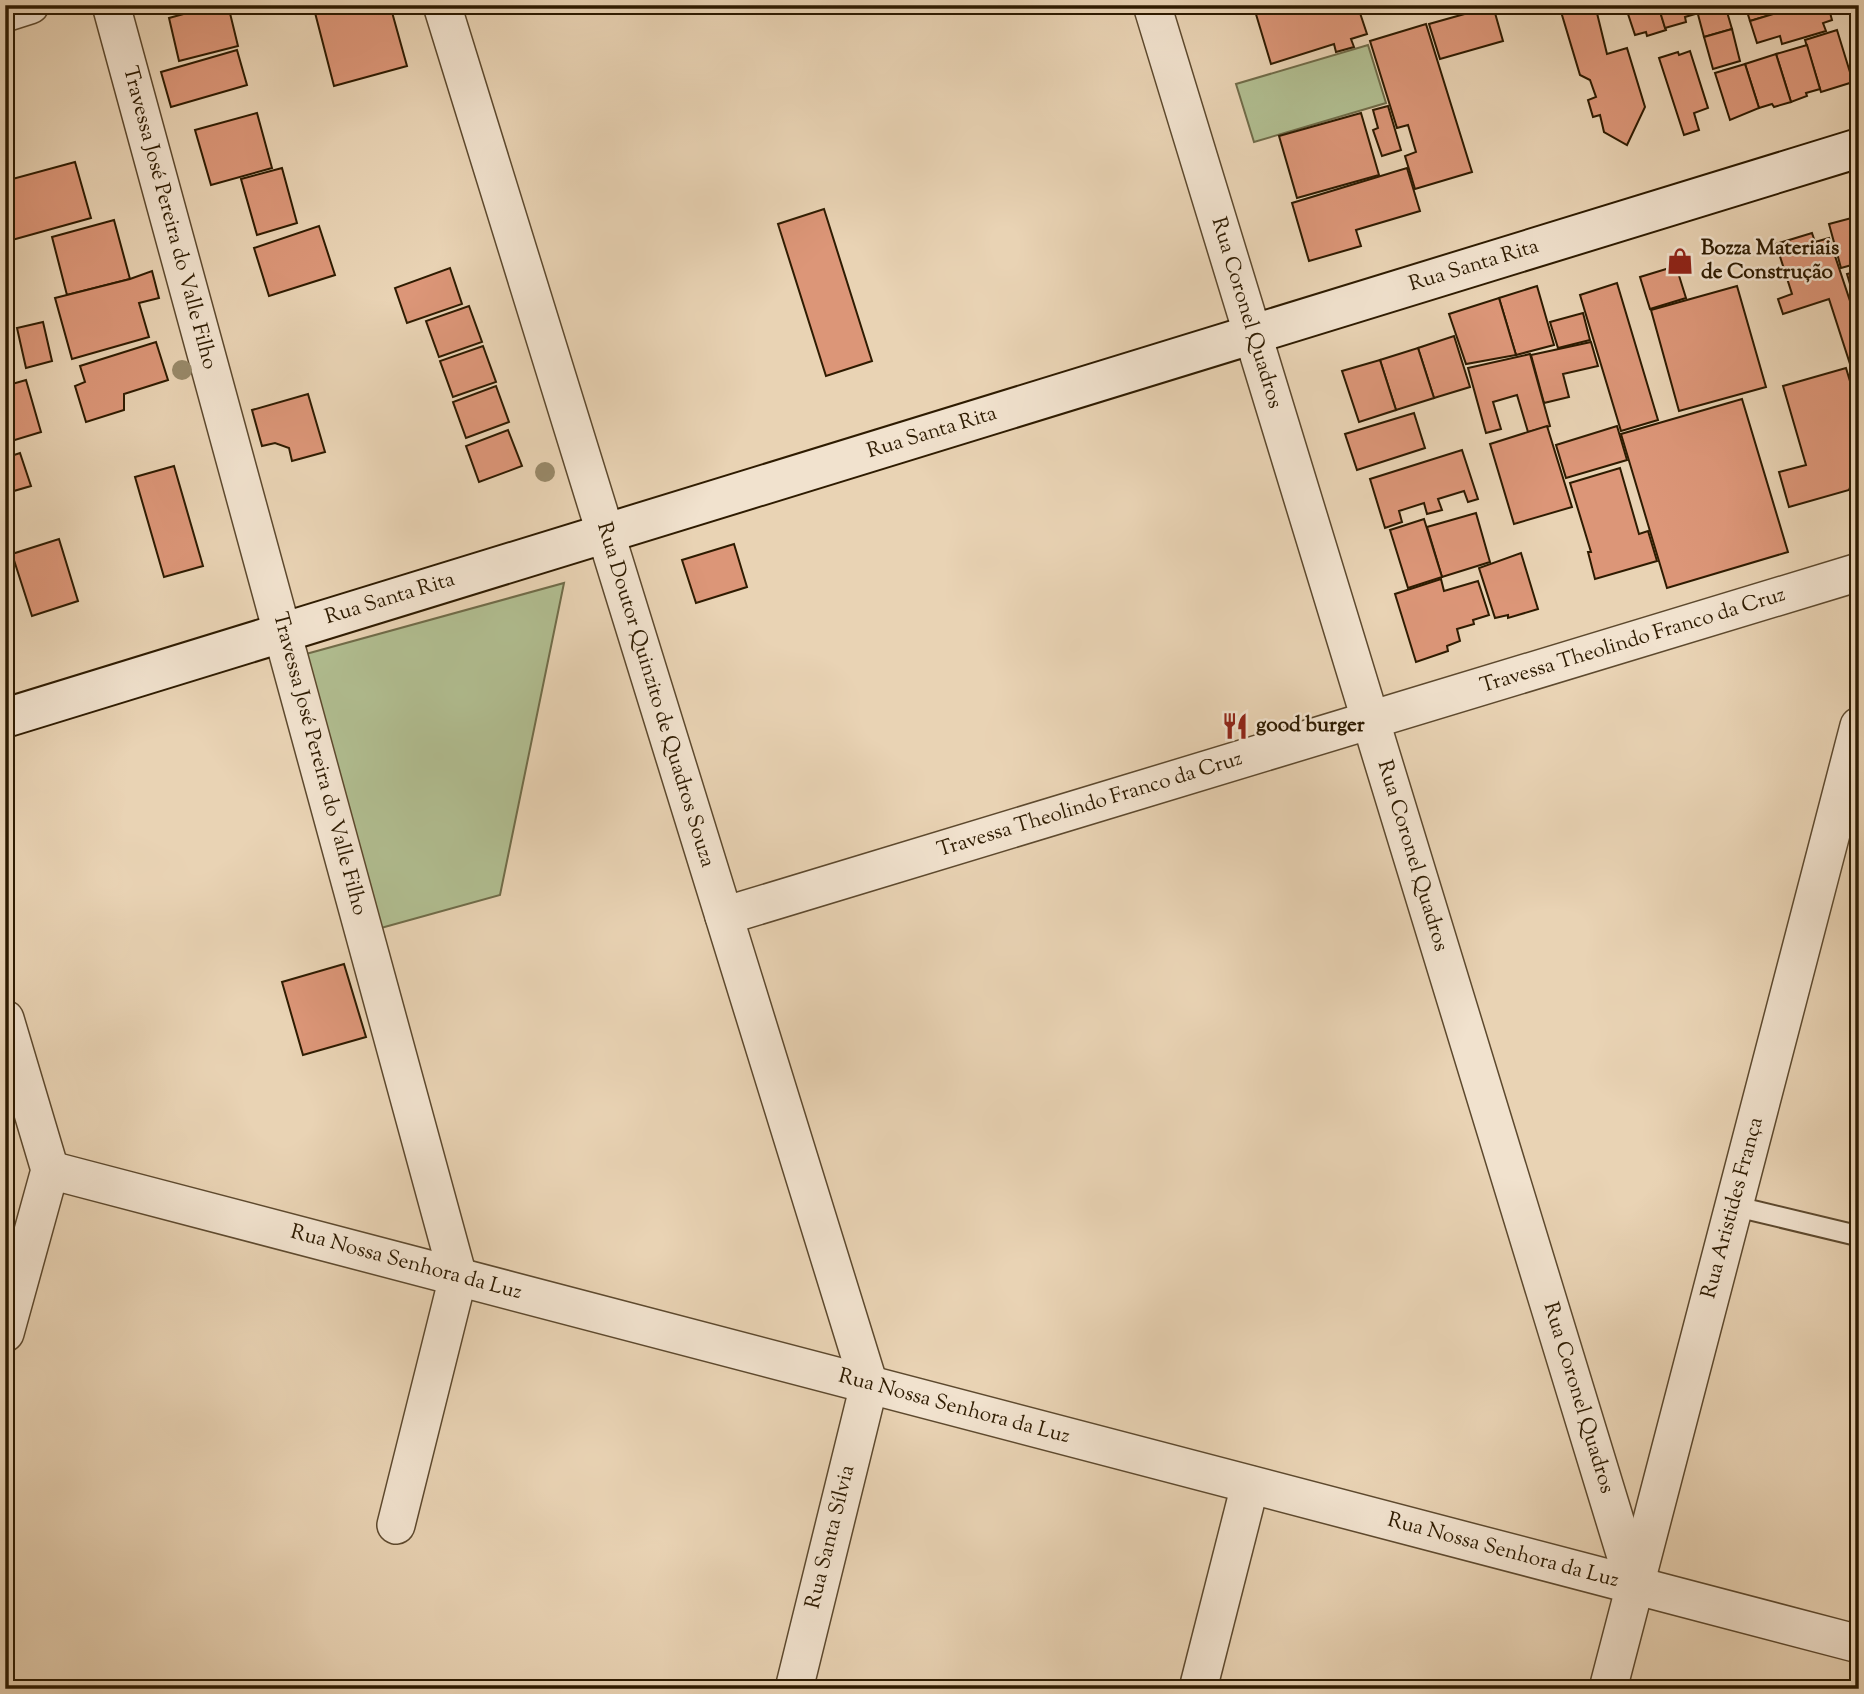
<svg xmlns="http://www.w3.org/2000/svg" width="1864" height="1694" font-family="'Sorts Mill Goudy',serif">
	<rect width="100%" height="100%" fill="#e9d3b4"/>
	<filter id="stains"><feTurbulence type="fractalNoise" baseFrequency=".00286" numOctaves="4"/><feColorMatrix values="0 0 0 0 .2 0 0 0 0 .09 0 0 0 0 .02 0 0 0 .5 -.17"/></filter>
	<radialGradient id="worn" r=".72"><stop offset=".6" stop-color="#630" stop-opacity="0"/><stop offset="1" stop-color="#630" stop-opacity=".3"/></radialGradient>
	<g fill="#b1be91" stroke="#706c49" stroke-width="2">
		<path d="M 1368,45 L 1386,103 L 1254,142 L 1236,84 Z"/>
		<path d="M 564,583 L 500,895 L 381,928 L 306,654 Z"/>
	</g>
	<g fill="#dc9678" stroke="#2e1b01" stroke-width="2">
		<path d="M 216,5 L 228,5 L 238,46 L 179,61 L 169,18 Z"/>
		<path d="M 313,5 L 390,5 L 407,66 L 334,86 Z"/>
		<path d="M 1274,5 L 1318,5 L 1319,7 L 1344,5 L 1345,11 L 1358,7 L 1367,34 L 1351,39 L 1354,47 L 1336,52 L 1334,44 L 1271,64 L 1255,11 Z"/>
		<path d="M 1559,5 L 1595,5 L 1607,54 L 1627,48 L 1645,107 L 1627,145 L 1604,132 L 1600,115 L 1593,117 L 1588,100 L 1596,97 L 1590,80 L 1580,75 Z"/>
		<path d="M 1625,5 L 1658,5 L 1666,30 L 1647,36 L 1646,32 L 1635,35 Z"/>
		<path d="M 1658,5 L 1692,5 L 1695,14 L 1685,17 L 1686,22 L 1665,28 Z"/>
		<path d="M 1703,5 L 1725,5 L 1732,29 L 1704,37 L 1696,7 Z"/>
		<path d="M 1745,5 L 1803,5 L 1750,21 Z"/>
		<path d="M 1803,5 L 1828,5 L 1832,20 L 1823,23 L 1826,31 L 1782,44 L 1780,36 L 1757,43 L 1750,21 Z"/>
		<path d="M 1493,6 L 1503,41 L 1440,59 L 1429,24 Z"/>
		<path d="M 1426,24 L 1472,172 L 1415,189 L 1405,156 L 1416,152 L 1408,125 L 1397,128 L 1370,41 Z"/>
		<path d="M 1732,29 L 1740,61 L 1713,69 L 1704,37 Z"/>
		<path d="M 1837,30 L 1853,82 L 1821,92 L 1805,40 Z"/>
		<path d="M 1807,45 L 1820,89 L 1806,93 L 1807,96 L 1791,102 L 1776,54 Z"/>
		<path d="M 237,50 L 247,85 L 171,107 L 161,72 Z"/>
		<path d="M 1690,51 L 1708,108 L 1694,113 L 1699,130 L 1684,135 L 1659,58 L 1678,52 L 1679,55 Z"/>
		<path d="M 1776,54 L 1791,102 L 1774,107 L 1772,104 L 1759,108 L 1745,64 Z"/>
		<path d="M 1745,64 L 1759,108 L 1730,120 L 1715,73 Z"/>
		<path d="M 1388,106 L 1401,150 L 1382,156 L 1373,130 L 1378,128 L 1373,110 Z"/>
		<path d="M 257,113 L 272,168 L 211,185 L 195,130 Z"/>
		<path d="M 1361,113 L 1379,175 L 1297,198 L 1279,136 Z"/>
		<path d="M 75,162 L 91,218 L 12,240 L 5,215 L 5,181 Z"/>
		<path d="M 282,168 L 297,223 L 257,235 L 241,179 Z"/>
		<path d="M 1407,168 L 1420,211 L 1356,230 L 1361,246 L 1309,261 L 1292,203 Z"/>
		<path d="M 824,209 L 872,361 L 826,376 L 778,224 Z"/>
		<path d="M 1859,216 L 1859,263 L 1841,268 L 1829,224 Z"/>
		<path d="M 114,220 L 130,279 L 67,295 L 52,237 Z"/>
		<path d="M 319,226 L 335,275 L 269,296 L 254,248 Z"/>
		<path d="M 1812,233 L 1815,242 L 1829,238 L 1859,328 L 1859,361 L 1850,364 L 1829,299 L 1783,314 L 1778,299 L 1792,294 L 1776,244 Z"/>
		<path d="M 1676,266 L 1686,298 L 1650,309 L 1640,277 Z"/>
		<path d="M 450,268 L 462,304 L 407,323 L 395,288 Z"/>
		<path d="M 152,271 L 159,298 L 139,303 L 149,337 L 72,359 L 55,298 L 130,279 Z"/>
		<path d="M 1859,271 L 1859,314 L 1847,274 Z"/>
		<path d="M 1617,283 L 1658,420 L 1621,431 L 1580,295 Z"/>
		<path d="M 1537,286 L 1554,345 L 1516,355 L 1499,298 Z"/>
		<path d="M 1737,286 L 1766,387 L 1679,411 L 1651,310 Z"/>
		<path d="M 1499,298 L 1516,355 L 1466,364 L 1449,314 Z"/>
		<path d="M 469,306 L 482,342 L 439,357 L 426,321 Z"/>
		<path d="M 1583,313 L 1590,340 L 1558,348 L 1550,322 Z"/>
		<path d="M 43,322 L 52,361 L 26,368 L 17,328 Z"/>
		<path d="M 1454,336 L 1470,387 L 1434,398 L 1418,348 Z"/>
		<path d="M 156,342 L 168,380 L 124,394 L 124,410 L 86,422 L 75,386 L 85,382 L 80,366 Z"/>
		<path d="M 1591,342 L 1598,366 L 1563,374 L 1569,397 L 1544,403 L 1531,355 Z"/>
		<path d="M 483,346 L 496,382 L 453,397 L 440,361 Z"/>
		<path d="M 1418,348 L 1434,398 L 1396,410 L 1380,360 Z"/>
		<path d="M 1530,354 L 1550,426 L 1528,432 L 1517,395 L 1493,402 L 1501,429 L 1486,433 L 1468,368 Z"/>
		<path d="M 1380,360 L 1396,410 L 1359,422 L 1342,371 Z"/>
		<path d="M 1846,368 L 1859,411 L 1859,461 L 1854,478 L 1849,490 L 1789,507 L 1779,472 L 1806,465 L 1783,386 Z"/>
		<path d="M 26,380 L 41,432 L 5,443 L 5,386 Z"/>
		<path d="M 496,386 L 509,422 L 466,438 L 453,402 Z"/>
		<path d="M 308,394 L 325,452 L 292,461 L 289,448 L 275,443 L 262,446 L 252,410 Z"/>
		<path d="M 1742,399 L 1788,552 L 1667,588 L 1621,434 Z"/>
		<path d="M 1414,413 L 1425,448 L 1357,470 L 1345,434 Z"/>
		<path d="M 1547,426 L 1572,507 L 1514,524 L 1490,444 Z"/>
		<path d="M 1617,426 L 1627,460 L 1566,478 L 1556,445 Z"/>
		<path d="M 508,430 L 522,466 L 479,482 L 466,446 Z"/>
		<path d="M 1462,450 L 1478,499 L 1468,502 L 1464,491 L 1438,499 L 1442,510 L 1427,514 L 1424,503 L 1399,511 L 1402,522 L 1385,528 L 1370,479 Z"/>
		<path d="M 20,453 L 31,486 L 7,493 L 10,504 L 5,505 L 5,458 Z"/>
		<path d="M 174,466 L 203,566 L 164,577 L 135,477 Z"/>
		<path d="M 1620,468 L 1639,534 L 1648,531 L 1657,561 L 1595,579 L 1588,552 L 1591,552 L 1570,483 Z"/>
		<path d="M 1476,513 L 1490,562 L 1442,577 L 1427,527 Z"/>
		<path d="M 1424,519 L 1442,577 L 1408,588 L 1390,530 Z"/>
		<path d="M 59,539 L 78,601 L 32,616 L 12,554 Z"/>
		<path d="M 734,544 L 747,587 L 696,603 L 682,560 Z"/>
		<path d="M 1521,553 L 1538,609 L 1508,618 L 1508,615 L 1495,618 L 1479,568 Z"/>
		<path d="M 1441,579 L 1444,591 L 1478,581 L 1489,615 L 1473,620 L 1474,624 L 1457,629 L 1460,641 L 1447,646 L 1448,651 L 1416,662 L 1395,594 Z"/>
		<path d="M 344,964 L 366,1037 L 303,1055 L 282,982 Z"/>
	</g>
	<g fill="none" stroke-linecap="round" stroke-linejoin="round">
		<defs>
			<path id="lane" d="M 1734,1206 L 1859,1236"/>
			<g id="street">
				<path d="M 111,5 L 458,1277 L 396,1525"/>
				<path d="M 442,5 L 869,1385 L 794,1689"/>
				<path d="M 1152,5 L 1635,1586"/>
				<path d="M 5,13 L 30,5"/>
				<path d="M 724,916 L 1859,572"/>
				<path d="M 5,1019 L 50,1170 L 5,1333"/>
				<path d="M 50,1170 L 1859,1644"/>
				<path d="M 1198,1689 L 1250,1485"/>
				<path d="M 1608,1689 L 1859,726"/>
			</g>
			<path id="secondary" d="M 5,718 L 1859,148"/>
		</defs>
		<use href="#lane" stroke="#5d492e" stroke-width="23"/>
		<use href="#street" stroke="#5d492e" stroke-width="40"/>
		<use href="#secondary" stroke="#2e1b01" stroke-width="42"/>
		<use href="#lane" stroke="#f1e2ce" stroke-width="19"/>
		<use href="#street" stroke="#f1e2ce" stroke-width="37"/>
		<use href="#secondary" stroke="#f1e2ce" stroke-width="38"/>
	</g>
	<g fill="#988969">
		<circle cx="182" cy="370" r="10"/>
		<circle cx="545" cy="472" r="10"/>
	</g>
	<defs>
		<symbol id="shop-bare" viewBox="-9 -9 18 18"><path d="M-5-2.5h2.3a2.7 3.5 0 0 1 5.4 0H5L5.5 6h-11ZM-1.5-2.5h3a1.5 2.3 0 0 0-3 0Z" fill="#8f2418" stroke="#f1e2ce" stroke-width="2.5" paint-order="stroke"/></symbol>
		<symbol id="restaurant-bare" viewBox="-9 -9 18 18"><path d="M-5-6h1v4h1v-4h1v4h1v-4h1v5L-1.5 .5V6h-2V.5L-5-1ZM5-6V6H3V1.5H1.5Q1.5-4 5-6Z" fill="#8f2418" stroke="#f1e2ce" stroke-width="2.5" paint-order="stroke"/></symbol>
	</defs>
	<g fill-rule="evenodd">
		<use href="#shop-bare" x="1661" y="242" width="38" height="38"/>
		<use href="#restaurant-bare" x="1216" y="707" width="38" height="38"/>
	</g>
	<g text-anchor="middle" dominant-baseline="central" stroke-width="5" stroke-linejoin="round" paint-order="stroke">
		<g font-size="21" fill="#2e1b01" stroke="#f1e2ce">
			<text transform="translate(169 218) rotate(75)">Travessa José Pereira do Valle Filho</text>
			<text transform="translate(1474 266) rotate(-17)">Rua Santa Rita</text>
			<text transform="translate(1246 313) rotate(73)">Rua Coronel Quadros</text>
			<text transform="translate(932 433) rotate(-17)">Rua Santa Rita</text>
			<text transform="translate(390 599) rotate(-17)">Rua Santa Rita</text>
			<text transform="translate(1633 641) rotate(-17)">Travessa Theolindo Franco da Cruz</text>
			<text transform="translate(655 695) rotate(73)">Rua Doutor Quinzito de Quadros Souza</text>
			<text transform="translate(319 764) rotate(75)">Travessa José Pereira do Valle Filho</text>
			<text transform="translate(1090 805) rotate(-17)">Travessa Theolindo Franco da Cruz</text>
			<text transform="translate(1412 856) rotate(73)">Rua Coronel Quadros</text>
			<text transform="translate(1733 1208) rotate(-75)">Rua Aristides França</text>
			<text transform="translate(406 1263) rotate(15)">Rua Nossa Senhora da Luz</text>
			<text transform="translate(1578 1398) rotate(73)">Rua Coronel Quadros</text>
			<text transform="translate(954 1407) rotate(15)">Rua Nossa Senhora da Luz</text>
			<text transform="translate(831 1537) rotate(-76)">Rua Santa Sílvia</text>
			<text transform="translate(1503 1551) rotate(15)">Rua Nossa Senhora da Luz</text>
		</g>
		<g font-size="21" font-weight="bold" fill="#2e1b01" stroke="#f1e2ce" text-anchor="start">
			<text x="1701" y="249">Bozza Materiais<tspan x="1701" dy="24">de Construção</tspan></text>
			<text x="1256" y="726">good burger</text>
		</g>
	</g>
	<rect width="1864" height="1694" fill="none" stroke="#e9d3b4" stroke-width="28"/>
	<rect x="7" y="7" width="1850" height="1680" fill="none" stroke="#2e1b01" stroke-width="3.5"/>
	<rect x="14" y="14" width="1836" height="1666" fill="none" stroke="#2e1b01" stroke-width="2"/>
	<rect width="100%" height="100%" filter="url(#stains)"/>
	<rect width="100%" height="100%" fill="url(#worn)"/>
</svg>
